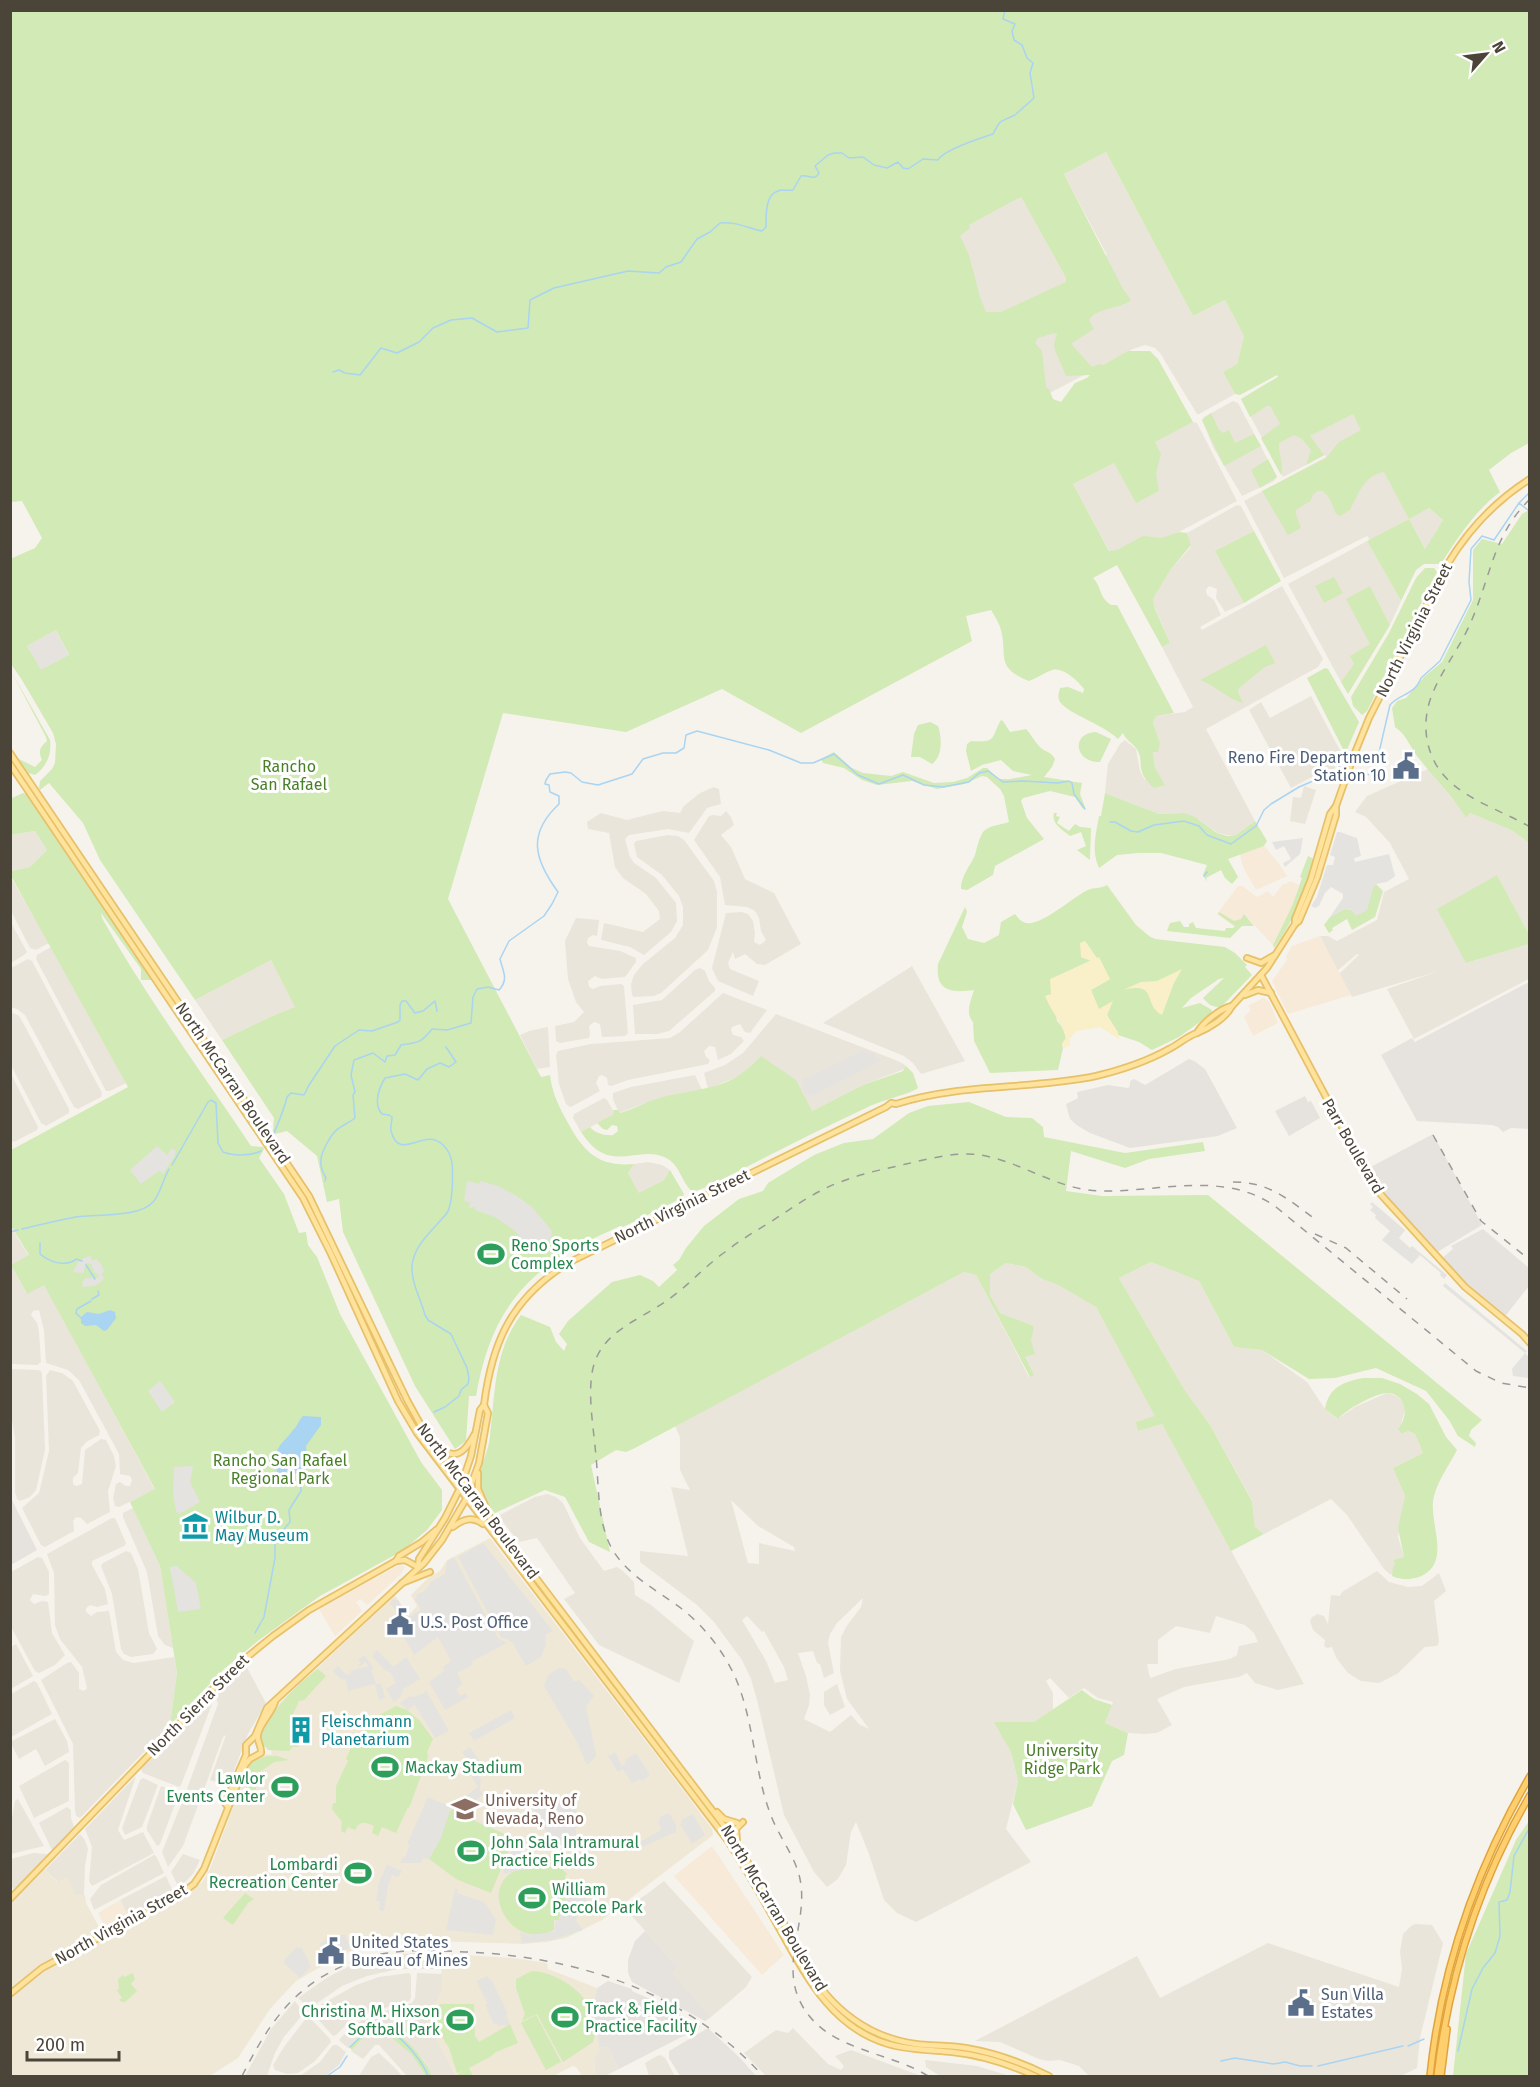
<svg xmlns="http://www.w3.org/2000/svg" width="1540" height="2087" font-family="'Fira Sans',sans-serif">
	<rect width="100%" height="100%" fill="#f6f3ec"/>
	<g fill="#eae5da" fill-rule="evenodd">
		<path d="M 1106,152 L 1193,316 L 1225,300 L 1244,336 L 1237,364 L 1223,372 L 1235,394 L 1199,414 L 1197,414 L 1160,353 L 1155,348 L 1145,345 L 1133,349 L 1029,404 L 939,241 L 1021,197 L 1066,278 L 1107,255 L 1064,174 Z"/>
		<path d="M 1278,377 L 1310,436 L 1353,413 L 1409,518 L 1429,508 L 1443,520 L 1425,549 L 1409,519 L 1370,540 L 1367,536 L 1284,578 L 1244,501 L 1326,457 L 1325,455 L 1283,477 L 1241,399 Z"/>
		<path d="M 1233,401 L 1238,403 L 1277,477 L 1274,481 L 1242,496 L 1213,447 L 1202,420 L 1204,417 Z"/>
		<path d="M 1193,422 L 1197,423 L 1237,501 L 1117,565 L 1073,484 Z"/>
		<path d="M 1237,505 L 1241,506 L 1254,531 L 1216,551 L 1244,603 L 1225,612 L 1216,598 L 1217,589 L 1209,586 L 1206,590 L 1207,595 L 1214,600 L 1221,615 L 1200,627 L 1202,630 L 1282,586 L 1323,659 L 1318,667 L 1206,729 L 1255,821 L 1236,835 L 1227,835 L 1218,833 L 1198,819 L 1184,813 L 1159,814 L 1105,793 L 1108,764 L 1120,744 L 1125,740 L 1136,749 L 1140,771 L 1145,780 L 1155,768 L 1153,752 L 1160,743 L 1153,723 L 1156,716 L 1185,712 L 1193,707 L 1162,647 L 1170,643 L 1155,608 L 1153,599 L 1171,569 L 1190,548 L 1191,545 L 1187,533 Z"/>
		<path d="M 1367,541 L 1401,601 L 1390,625 L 1370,586 L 1370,644 L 1341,682 L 1288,584 Z"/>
		<path d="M 1311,696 L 1342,754 L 1330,776 L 1310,778 L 1291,788 L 1249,710 L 1261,702 L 1270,718 Z"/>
		<path d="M 1428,769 L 1458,806 L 1466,818 L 1470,813 L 1513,831 L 1529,843 L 1529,934 L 1497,875 L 1466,963 L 1529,944 L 1529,979 L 1414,1039 L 1387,989 L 1439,971 L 1352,997 L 1339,974 L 1359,955 L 1357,954 L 1337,971 L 1320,936 L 1328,936 L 1337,941 L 1377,920 L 1384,892 L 1409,879 L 1390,843 L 1366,817 L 1355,812 L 1367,796 Z"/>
		<path d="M 1304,786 L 1316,790 L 1305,824 L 1290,821 L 1293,797 L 1301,798 Z"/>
		<path d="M 714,787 L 719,789 L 721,804 L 707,808 L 689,833 L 668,829 L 629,835 L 625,839 L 630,857 L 634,863 L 656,878 L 676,903 L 677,921 L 671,932 L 644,955 L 630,947 L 601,940 L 604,923 L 643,932 L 660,919 L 659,911 L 646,894 L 623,878 L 615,867 L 609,833 L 588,829 L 587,822 L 601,813 L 627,820 L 663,811 L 680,813 L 684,806 L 700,793 Z"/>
		<path d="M 726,811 L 731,817 L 734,825 L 721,835 L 731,847 L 745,879 L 774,893 L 801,944 L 765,965 L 757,964 L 745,954 L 735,959 L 733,952 L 728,963 L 730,969 L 759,981 L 753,996 L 718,981 L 712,968 L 726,913 L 742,912 L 748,914 L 753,921 L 755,933 L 754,942 L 760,945 L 766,940 L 761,931 L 759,918 L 755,911 L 747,907 L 725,905 L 720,877 L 694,840 L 709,816 L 713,815 L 721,816 Z"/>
		<path d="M 35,831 L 47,850 L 30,867 L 11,871 L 11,835 Z"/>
		<path d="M 668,835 L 678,836 L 684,840 L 714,881 L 717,892 L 717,927 L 708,950 L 661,993 L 654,996 L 634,997 L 632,995 L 631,984 L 634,975 L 643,964 L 675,938 L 683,925 L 683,907 L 679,896 L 662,875 L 637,857 L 634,844 L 636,841 Z"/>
		<path d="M 10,876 L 49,943 L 36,950 L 30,948 L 11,911 Z"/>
		<path d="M 576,918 L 599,920 L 597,936 L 593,935 L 588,938 L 587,943 L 589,946 L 620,951 L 636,958 L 636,962 L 625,977 L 602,979 L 595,976 L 588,981 L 589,987 L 593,989 L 600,986 L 621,984 L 624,986 L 628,1033 L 625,1036 L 602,1037 L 600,1024 L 594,1022 L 589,1026 L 590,1034 L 589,1038 L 560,1043 L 556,1041 L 555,1026 L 574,1022 L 584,1012 L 576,1002 L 568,979 L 565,941 Z"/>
		<path d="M 10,921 L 27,952 L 24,955 L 11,963 Z"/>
		<path d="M 51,947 L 126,1083 L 110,1091 L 106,1091 L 36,959 L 37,955 Z"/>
		<path d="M 28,959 L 32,961 L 102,1093 L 101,1097 L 78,1109 L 74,1107 L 25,1015 L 17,1009 L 11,1007 L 11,968 Z"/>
		<path d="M 271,960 L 296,1007 L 272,1016 L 222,1040 L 195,1000 Z"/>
		<path d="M 912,966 L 965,1061 L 921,1074 L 913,1063 L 904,1056 L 823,1023 Z"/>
		<path d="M 700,968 L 705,971 L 709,981 L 715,988 L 715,991 L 669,1031 L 657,1034 L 635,1034 L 633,1005 L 662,1000 L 695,970 Z"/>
		<path d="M 723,993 L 767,1010 L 750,1033 L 745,1032 L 740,1024 L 732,1027 L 731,1030 L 733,1035 L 741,1037 L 744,1041 L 731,1054 L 718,1060 L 715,1047 L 709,1046 L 704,1051 L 706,1057 L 710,1060 L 708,1064 L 628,1080 L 611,1086 L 608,1085 L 607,1078 L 602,1075 L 599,1076 L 596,1083 L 600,1091 L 573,1106 L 570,1107 L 566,1104 L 559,1084 L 556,1055 L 558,1051 L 591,1044 L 670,1038 L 680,1032 Z"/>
		<path d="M 10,1012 L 18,1015 L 21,1019 L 69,1109 L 69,1113 L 46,1126 L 41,1123 L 11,1065 Z"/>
		<path d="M 776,1014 L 893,1059 L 904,1064 L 907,1068 L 863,1085 L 812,1111 L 752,1066 L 739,1076 L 708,1089 L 704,1073 L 725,1065 L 743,1053 Z"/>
		<path d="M 548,1027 L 550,1067 L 537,1069 L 520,1035 L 529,1031 Z"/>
		<path d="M 11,1074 L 38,1127 L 37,1130 L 14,1142 L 10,1139 Z"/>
		<path d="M 695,1075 L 702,1090 L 651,1101 L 619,1113 L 613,1099 L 613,1093 L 631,1087 Z"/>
		<path d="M 604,1098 L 607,1100 L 615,1114 L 581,1132 L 573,1118 L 574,1114 Z"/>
		<path d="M 648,1162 L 662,1165 L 670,1170 L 664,1180 L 639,1194 L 628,1173 L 634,1164 Z"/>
		<path d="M 10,1226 L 29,1256 L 11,1265 L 26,1293 L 44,1284 L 155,1490 L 119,1507 L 115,1506 L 113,1498 L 116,1484 L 120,1482 L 126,1486 L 130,1486 L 132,1480 L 130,1476 L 120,1474 L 119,1454 L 79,1380 L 68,1370 L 46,1363 L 44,1331 L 39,1310 L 33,1311 L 31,1315 L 37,1323 L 39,1331 L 41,1362 L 37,1365 L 11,1364 Z"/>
		<path d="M 1151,1262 L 1199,1281 L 1234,1347 L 1262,1350 L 1307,1382 L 1325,1409 L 1337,1419 L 1355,1407 L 1387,1393 L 1396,1396 L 1402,1401 L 1405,1409 L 1401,1425 L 1402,1434 L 1408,1431 L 1415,1434 L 1423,1453 L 1393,1468 L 1405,1496 L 1398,1537 L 1404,1557 L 1396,1566 L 1391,1575 L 1384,1569 L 1347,1515 L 1331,1499 L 1264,1534 L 1255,1527 L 1252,1500 L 1210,1425 L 1184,1389 L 1119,1278 Z"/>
		<path d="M 1006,1263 L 1026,1267 L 1042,1279 L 1058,1285 L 1096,1307 L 1156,1416 L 1138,1431 L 1162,1424 L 1304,1684 L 1278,1690 L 1255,1683 L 1247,1673 L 1239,1677 L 1184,1687 L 1157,1699 L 1172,1725 L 1157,1733 L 1145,1734 L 1128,1733 L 1105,1723 L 1113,1702 L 1098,1698 L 1084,1688 L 1069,1698 L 1050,1678 L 1046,1681 L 1053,1693 L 1053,1710 L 1034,1722 L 995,1722 L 1011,1752 L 1018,1781 L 1006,1829 L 1031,1862 L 916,1922 L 897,1913 L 884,1900 L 869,1854 L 856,1822 L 851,1832 L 846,1865 L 838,1879 L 827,1887 L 814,1872 L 784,1815 L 757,1700 L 751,1679 L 742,1660 L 714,1622 L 697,1605 L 640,1562 L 640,1551 L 688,1556 L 671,1487 L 690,1490 L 680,1470 L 680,1437 L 675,1426 L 964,1272 L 976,1275 L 1029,1377 L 1033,1375 L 1024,1357 L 1034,1326 L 1000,1313 L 990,1295 L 990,1274 ZM 731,1500 L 758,1526 L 794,1547 L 795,1551 L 759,1543 L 759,1564 L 748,1563 ZM 863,1598 L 861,1607 L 846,1627 L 841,1637 L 840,1671 L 847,1699 L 869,1729 L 859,1724 L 851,1715 L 830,1732 L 804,1719 L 809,1705 L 810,1695 L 806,1676 L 798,1653 L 813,1651 L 817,1663 L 820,1664 L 824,1678 L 834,1673 L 828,1643 L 830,1634 L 837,1623 ZM 747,1616 L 762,1632 L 764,1631 L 784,1667 L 788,1680 L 775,1683 L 766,1661 L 742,1620 ZM 1216,1616 L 1245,1625 L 1254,1633 L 1258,1642 L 1239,1646 L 1237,1655 L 1230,1659 L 1176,1669 L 1150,1678 L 1147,1664 L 1158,1664 L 1158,1640 L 1176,1626 L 1210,1633 Z"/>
		<path d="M 11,1369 L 38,1370 L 41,1371 L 42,1374 L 45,1450 L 36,1490 L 30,1497 L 20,1501 L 17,1499 L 15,1492 L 15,1438 L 11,1414 Z"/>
		<path d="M 50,1370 L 62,1373 L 73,1381 L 100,1431 L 99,1435 L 86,1442 L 81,1448 L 78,1473 L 73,1478 L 73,1484 L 76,1486 L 82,1484 L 85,1450 L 101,1439 L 106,1440 L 114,1456 L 116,1466 L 108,1491 L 110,1512 L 87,1524 L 81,1518 L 76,1517 L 73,1521 L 74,1531 L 45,1547 L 41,1545 L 22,1508 L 39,1493 L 49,1451 L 46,1376 Z"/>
		<path d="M 547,1494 L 556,1497 L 563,1503 L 580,1538 L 604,1571 L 617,1567 L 623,1571 L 634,1582 L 635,1595 L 651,1605 L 694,1641 L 679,1683 L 599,1645 L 564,1599 L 575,1593 L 537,1538 L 519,1542 L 498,1516 L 535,1497 Z"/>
		<path d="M 133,1508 L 160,1566 L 173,1648 L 165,1645 L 158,1636 L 147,1572 L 123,1517 L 123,1513 Z"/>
		<path d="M 112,1518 L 115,1518 L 126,1543 L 124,1546 L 92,1561 L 92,1565 L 105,1589 L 108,1604 L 97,1607 L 90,1605 L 86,1608 L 86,1612 L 91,1616 L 97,1612 L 109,1611 L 116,1652 L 123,1660 L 134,1663 L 174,1657 L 177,1673 L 170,1725 L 80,1818 L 76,1816 L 75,1810 L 73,1744 L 41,1680 L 67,1663 L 71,1662 L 79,1673 L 79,1689 L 84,1691 L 87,1688 L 82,1667 L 60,1639 L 55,1625 L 54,1573 L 47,1554 Z"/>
		<path d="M 126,1551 L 131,1553 L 138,1569 L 149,1633 L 157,1649 L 153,1654 L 131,1657 L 124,1654 L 121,1649 L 112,1594 L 101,1566 L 103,1563 Z"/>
		<path d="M 38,1557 L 42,1558 L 49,1572 L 49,1594 L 45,1596 L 33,1594 L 30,1600 L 34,1604 L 42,1601 L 48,1602 L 52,1633 L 65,1655 L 55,1665 L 39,1673 L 35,1671 L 10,1625 L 11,1572 Z"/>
		<path d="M 1377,1571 L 1389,1582 L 1408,1587 L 1422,1586 L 1439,1573 L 1446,1591 L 1434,1601 L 1439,1642 L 1437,1646 L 1425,1647 L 1397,1674 L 1379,1683 L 1361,1681 L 1348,1673 L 1337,1659 L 1332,1647 L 1327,1648 L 1324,1646 L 1325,1640 L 1313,1630 L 1310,1621 L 1312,1617 L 1318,1614 L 1324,1616 L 1328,1624 L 1331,1595 L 1340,1596 L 1342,1592 Z"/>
		<path d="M 16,1644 L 33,1676 L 11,1689 L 11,1647 Z"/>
		<path d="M 245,1664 L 266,1703 L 248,1734 L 228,1786 L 210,1780 L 226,1735 L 223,1737 L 202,1795 L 187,1789 L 218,1704 L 215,1693 Z"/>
		<path d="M 34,1681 L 37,1683 L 52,1714 L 11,1737 L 11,1694 Z"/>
		<path d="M 837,1684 L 845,1707 L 830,1715 L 824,1705 L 824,1692 Z"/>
		<path d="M 207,1699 L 210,1700 L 212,1704 L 181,1785 L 179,1787 L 143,1773 L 141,1770 L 142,1766 Z"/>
		<path d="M 55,1719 L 67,1741 L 69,1752 L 45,1766 L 36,1749 L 19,1759 L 10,1742 Z"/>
		<path d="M 65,1760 L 69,1763 L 69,1801 L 34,1818 L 19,1786 Z"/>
		<path d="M 136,1776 L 118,1830 L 124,1840 L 143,1832 L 154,1853 L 92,1886 L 89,1881 L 92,1847 L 85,1829 Z"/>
		<path d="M 143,1778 L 158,1785 L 142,1827 L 125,1835 L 122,1828 L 140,1780 Z"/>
		<path d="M 161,1786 L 179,1793 L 160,1844 L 157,1846 L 147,1830 L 147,1826 Z"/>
		<path d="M 185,1795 L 200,1800 L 183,1846 L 168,1867 L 162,1852 Z"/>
		<path d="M 18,1799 L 44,1846 L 11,1854 L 11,1824 L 15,1801 Z"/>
		<path d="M 67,1807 L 71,1810 L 71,1818 L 74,1827 L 55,1849 L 52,1850 L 39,1823 Z"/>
		<path d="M 80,1834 L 85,1840 L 88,1849 L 85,1866 L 84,1895 L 76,1895 L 58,1882 L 45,1870 Z"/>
		<path d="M 33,1853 L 48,1854 L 17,1888 L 13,1889 L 11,1885 L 11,1859 Z"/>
		<path d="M 183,1854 L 200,1860 L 193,1874 L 179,1888 L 171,1872 Z"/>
		<path d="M 154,1855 L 156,1856 L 164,1873 L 94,1910 L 90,1899 L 101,1885 Z"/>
		<path d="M 166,1876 L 173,1892 L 128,1916 L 120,1900 Z"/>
		<path d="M 664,1881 L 752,1977 L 746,1987 L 711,2017 L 670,1973 L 676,1966 L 625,1908 L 647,1894 Z"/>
		<path d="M 1415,1924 L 1432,1925 L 1443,1943 L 1420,2038 L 1417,2068 L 1401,2076 L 1089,2076 L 1079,2066 L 1060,2060 L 1048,2061 L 1039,2059 L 1000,2042 L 975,2041 L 1137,1956 L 1160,1998 L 1268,1943 L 1399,1987 L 1402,1969 L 1400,1952 L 1403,1934 L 1411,1926 Z"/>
		<path d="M 414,1953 L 441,1954 L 441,1969 L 398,1969 L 367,1976 L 342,1986 L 310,2008 L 298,1998 L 328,1977 L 350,1966 L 386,1955 Z"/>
		<path d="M 409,1973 L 411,1975 L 411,1998 L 409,2001 L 364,2014 L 345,2026 L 336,2035 L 333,2036 L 314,2015 L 315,2010 L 322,2004 L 356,1985 L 379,1977 Z"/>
		<path d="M 417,1973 L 442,1974 L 442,1992 L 426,2018 L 456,2076 L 432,2076 L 423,2059 L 395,2031 L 387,2027 L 363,2033 L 348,2048 L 339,2040 L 351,2027 L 367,2017 L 412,2003 L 415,1998 Z"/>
		<path d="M 295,2001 L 304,2013 L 284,2037 L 275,2053 L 267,2076 L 245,2076 L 271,2029 Z"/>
		<path d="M 307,2017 L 310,2018 L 330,2039 L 331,2042 L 315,2061 L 298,2073 L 287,2074 L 275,2070 L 273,2065 L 284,2047 Z"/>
		<path d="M 793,2028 L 828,2064 L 841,2070 L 844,2066 L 835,2056 L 851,2050 L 921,2076 L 766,2076 L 744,2053 L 776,2030 L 788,2033 Z"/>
		<path d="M 379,2030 L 391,2035 L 411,2054 L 426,2076 L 407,2076 L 379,2045 L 375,2045 L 363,2059 L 351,2051 L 367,2034 Z"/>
		<path d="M 333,2045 L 337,2045 L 346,2052 L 339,2065 L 325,2076 L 300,2076 L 320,2062 Z"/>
		<path d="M 608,2047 L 619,2069 L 605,2076 L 595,2076 L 594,2060 L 599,2048 Z"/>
		<path d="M 379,2053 L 395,2068 L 402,2076 L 359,2076 L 371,2057 Z"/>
		<path d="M 657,2056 L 661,2055 L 665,2058 L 675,2076 L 649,2076 L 645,2063 Z"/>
		<path d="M 925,2060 L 977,2066 L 1010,2076 L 940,2076 L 926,2067 Z"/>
	</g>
	<g fill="#f7ead8">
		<path d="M 1264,846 L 1277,861 L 1287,876 L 1256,890 L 1243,867 L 1240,854 Z"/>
		<path d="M 1290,881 L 1299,885 L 1292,906 L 1273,945 L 1244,914 L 1235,927 L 1217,914 L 1238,886 L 1242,886 L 1257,897 L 1268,891 L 1273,897 L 1283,884 L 1286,884 Z"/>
		<path d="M 1320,936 L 1351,995 L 1288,1014 L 1272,981 L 1287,960 L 1286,957 L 1292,946 Z"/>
		<path d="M 1263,998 L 1269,1001 L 1278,1023 L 1253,1036 L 1244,1017 L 1250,1011 L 1250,1008 L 1248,1006 Z"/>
		<path d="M 399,1565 L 405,1567 L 401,1574 L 367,1605 L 361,1599 L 356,1602 L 362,1611 L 335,1636 L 319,1609 Z"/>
		<path d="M 712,1846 L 784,1955 L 762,1975 L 674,1876 Z"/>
		<path d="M 120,1900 L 128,1916 L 105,1927 L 98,1913 Z"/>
	</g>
	<g fill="#e6e2dd">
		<path d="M 56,630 L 69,656 L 41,671 L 27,646 Z"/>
		<path d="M 1529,982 L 1529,1129 L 1511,1128 L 1503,1132 L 1498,1127 L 1492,1125 L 1417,1121 L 1381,1055 L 1412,1038 L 1415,1042 Z"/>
		<path d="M 1189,1059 L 1194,1061 L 1205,1069 L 1237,1128 L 1218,1136 L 1130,1148 L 1090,1133 L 1078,1126 L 1070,1119 L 1066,1104 L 1078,1098 L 1077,1092 L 1108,1085 L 1128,1088 L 1130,1086 L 1130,1081 L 1134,1079 L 1145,1085 Z"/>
		<path d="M 1305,1096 L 1308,1102 L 1311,1101 L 1320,1118 L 1289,1136 L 1275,1111 Z"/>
		<path d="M 1433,1134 L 1482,1225 L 1434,1254 L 1381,1196 L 1365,1170 Z"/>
		<path d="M 1483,1229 L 1529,1268 L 1529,1286 L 1503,1319 L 1471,1292 L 1440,1260 L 1453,1249 L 1451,1246 Z"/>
		<path d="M 10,1496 L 37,1550 L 11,1565 L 10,1565 Z"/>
		<path d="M 645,1931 L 677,1967 L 671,1973 L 711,2017 L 705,2021 L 632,1982 L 628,1973 L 628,1960 L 635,1941 Z"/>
		<path d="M 608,1981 L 632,1989 L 632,1991 L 659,2003 L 701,2027 L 619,2069 L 608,2047 L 599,2048 L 593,2004 L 597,1988 Z"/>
		<path d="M 708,2028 L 740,2058 L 756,2076 L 680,2076 L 669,2058 L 669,2051 Z"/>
	</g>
	<g fill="#efe8d6">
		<path d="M 490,1538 L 686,1794 L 712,1829 L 713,1835 L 602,1920 L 566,1938 L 546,1942 L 524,1944 L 399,1940 L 370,1945 L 343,1954 L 296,1981 L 270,2009 L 238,2058 L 210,2076 L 11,2076 L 10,1905 L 44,1869 L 57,1882 L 67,1877 L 76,1895 L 85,1895 L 86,1903 L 105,1938 L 122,1932 L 191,1892 L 203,1881 L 210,1869 L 250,1762 L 264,1755 L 272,1754 L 271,1750 L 266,1747 L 261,1736 L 271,1715 L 280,1703 L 395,1595 L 408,1616 L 417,1606 L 411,1595 L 429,1577 L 440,1571 L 447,1560 Z"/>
		<path d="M 441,1954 L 513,1958 L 547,1963 L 548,1969 L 597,1988 L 593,2004 L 600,2051 L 594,2060 L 595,2076 L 582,2076 L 577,2068 L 573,2066 L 553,2076 L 456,2076 L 425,2018 L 442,1992 Z"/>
	</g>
	<g fill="#d2eab5" fill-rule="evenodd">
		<path d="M 11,11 L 1529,11 L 1529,443 L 1511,453 L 1489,470 L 1500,492 C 1475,511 1458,537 1441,564 L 1424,564 L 1416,570 L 1401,601 L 1367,541 L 1409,519 L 1384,472 C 1364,475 1358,495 1350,510 L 1340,516 L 1336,514 C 1333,508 1326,482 1314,494 C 1312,496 1312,500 1309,502 C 1304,505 1301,506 1296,510 L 1296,514 L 1301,528 L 1288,535 L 1262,491 L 1326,458 L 1339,442 L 1361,430 L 1353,414 L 1310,436 L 1324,455 L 1306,465 L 1311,450 L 1302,439 L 1294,435 L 1279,443 C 1278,453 1284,464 1281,475 L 1261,438 L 1280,424 L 1280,423 L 1270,406 L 1267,406 L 1250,417 L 1241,399 L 1278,377 L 1277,375 L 1240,395 L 1235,394 L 1223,372 L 1237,364 L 1244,336 L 1225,300 L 1193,316 L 1106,152 L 1064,174 L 1123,289 L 1131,300 C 1119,310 1099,306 1089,320 L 1094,329 L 1072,343 L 1073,346 L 1092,367 L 1099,364 L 1103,365 L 1128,351 L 1150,351 L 1158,359 L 1193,422 L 1155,442 L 1161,454 L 1156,474 L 1159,491 L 1136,503 L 1114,463 L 1073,484 L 1109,551 L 1117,550 L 1143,536 L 1162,538 L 1179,532 L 1187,533 L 1191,545 L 1171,569 L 1153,599 L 1155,609 L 1170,643 L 1162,647 L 1117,565 L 1093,578 C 1103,589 1098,596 1111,605 L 1117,605 L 1174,713 L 1156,716 L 1153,723 L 1160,743 L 1158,752 L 1153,752 L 1155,768 L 1165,785 L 1154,788 C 1133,770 1146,761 1136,748 C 1131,742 1126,740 1123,733 L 1118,739 C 1103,724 1070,715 1060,702 C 1057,697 1059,693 1060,688 L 1068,687 L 1083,693 L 1084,689 C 1078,681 1063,667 1052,670 C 1044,673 1037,678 1029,681 C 993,667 1009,654 1000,627 C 998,621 994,615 991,610 L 966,616 L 972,641 L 801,733 L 722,689 L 626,732 L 503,713 L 448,899 L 541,1077 L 550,1075 C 552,1093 559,1107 568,1123 C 584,1152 598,1167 634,1164 L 628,1173 L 639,1193 L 664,1180 L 670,1170 L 684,1194 L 682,1198 L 623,1227 L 620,1226 C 597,1237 571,1248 551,1263 C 504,1298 486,1340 476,1396 L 469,1396 L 466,1441 L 455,1449 L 415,1386 L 343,1232 L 339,1199 L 327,1202 L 317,1156 L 287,1131 L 275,1134 L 273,1132 L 274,1118 L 222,1040 L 272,1016 L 295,1007 L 271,960 L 195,1000 L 100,860 L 83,823 L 49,783 L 40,790 L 39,788 L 40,781 L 52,769 L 55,763 L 56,744 L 53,733 L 22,680 L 11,664 L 10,559 L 35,548 L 42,538 L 22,501 L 11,502 ZM 1021,197 L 1066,278 L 1066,282 L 1001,312 L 986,312 L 980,297 L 969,255 L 960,236 L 970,228 L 969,225 ZM 1054,333 L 1057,334 L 1054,344 L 1055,350 L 1066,376 L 1090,375 L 1087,378 L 1075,383 L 1061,402 L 1053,399 L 1049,389 L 1046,387 L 1042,351 L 1035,343 L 1038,338 ZM 1429,508 L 1443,520 L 1425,549 L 1409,519 ZM 56,630 L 69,655 L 41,670 L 27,646 Z"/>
		<path d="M 1211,413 L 1219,430 L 1223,433 L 1229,430 L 1235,443 L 1254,434 L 1261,446 L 1224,466 L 1202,420 Z"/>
		<path d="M 1268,459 L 1277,477 L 1260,488 L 1251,470 Z"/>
		<path d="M 1529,510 L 1529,843 L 1513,831 L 1470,813 L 1466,818 C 1453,797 1436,780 1421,761 C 1410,749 1409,737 1395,727 L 1392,708 L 1397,701 L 1406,698 L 1424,677 L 1442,662 L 1473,600 L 1473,550 L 1482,539 L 1502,544 L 1522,514 Z"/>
		<path d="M 1254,531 L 1281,581 L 1244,603 L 1215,551 Z"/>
		<path d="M 1425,568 L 1434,568 L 1437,572 L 1367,711 L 1362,715 L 1353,706 L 1351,697 L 1389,633 L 1416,578 Z"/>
		<path d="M 1334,577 L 1343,593 L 1324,603 L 1315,586 Z"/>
		<path d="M 1370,586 L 1390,625 L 1348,694 L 1341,682 L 1354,664 L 1350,656 L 1370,644 L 1346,599 Z"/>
		<path d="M 1266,645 L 1275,663 L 1265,667 L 1239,688 L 1238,692 L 1243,703 C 1227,699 1215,685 1200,680 Z"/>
		<path d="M 1325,668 L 1328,669 L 1359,722 L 1346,752 L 1343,749 L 1307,678 Z"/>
		<path d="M 11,671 L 50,740 C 52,754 47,766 35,775 L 28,773 L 19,759 L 35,767 L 42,760 C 38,751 40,747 47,741 L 46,737 Z"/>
		<path d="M 1001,720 L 1003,721 L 1010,732 L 1026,729 C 1031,734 1034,741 1039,746 C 1044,752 1051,751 1055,759 L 1052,767 L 1044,777 L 1082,783 L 1080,794 L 1085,807 L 1083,809 L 1075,797 L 1050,791 L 1023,798 L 1021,801 L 1027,818 L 1044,839 L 995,866 L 993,875 L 967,890 L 961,889 C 961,875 970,867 975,855 C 977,848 979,838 983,832 C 989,825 1001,825 1009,822 L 1004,796 L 1000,789 L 987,777 L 982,776 L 964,784 L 937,789 L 912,781 L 877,785 L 862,780 L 844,768 L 823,763 L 821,759 L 834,752 L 852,768 L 863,773 L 891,776 L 903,772 L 934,783 L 953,782 L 967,778 L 983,768 L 987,768 L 999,779 L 1010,779 L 1032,775 L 1013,771 L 1001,760 L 982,765 L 971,771 L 966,751 L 967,744 L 971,741 C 998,743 991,737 1001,720 Z"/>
		<path d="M 930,722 L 938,726 C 942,738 943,756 932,764 L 920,757 L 911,757 L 914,734 L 918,725 Z"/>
		<path d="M 1096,732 L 1111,739 L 1100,762 C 1075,763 1070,733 1096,732 Z"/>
		<path d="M 23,793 L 26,794 L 153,980 L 141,980 L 141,969 L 101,913 L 102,918 C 146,997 201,1071 251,1146 L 263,1147 L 264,1149 L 259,1158 L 284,1194 L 299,1233 L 306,1232 L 308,1245 L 317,1257 L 340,1314 L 421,1462 L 442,1490 L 442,1510 L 427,1530 L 402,1551 L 320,1596 L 259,1640 L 224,1669 L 170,1725 L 177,1673 L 160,1566 L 130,1502 L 155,1489 L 44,1285 L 27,1294 L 11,1265 L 29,1255 L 11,1226 L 11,1150 L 128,1087 L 11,876 L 11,871 L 30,867 L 47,850 L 35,831 L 11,835 L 10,799 Z"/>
		<path d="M 1105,793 L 1159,814 L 1184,813 L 1195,817 L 1217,833 L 1227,836 L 1236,835 L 1255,821 L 1267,841 L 1264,846 L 1228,859 L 1238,877 L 1232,884 L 1225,878 L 1221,870 L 1206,878 L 1207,882 L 1203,875 L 1207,865 L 1161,853 L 1138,853 L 1117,855 L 1099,868 C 1091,851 1096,834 1099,816 L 1101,816 Z"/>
		<path d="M 1054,813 L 1057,813 L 1056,816 L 1060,817 L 1057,823 L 1069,831 L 1075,824 L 1080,827 L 1091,828 L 1090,860 L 1077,850 L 1086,846 L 1081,832 L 1070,836 C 1063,830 1051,824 1054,813 Z"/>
		<path d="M 1308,856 L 1314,859 C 1304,889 1294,923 1274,948 L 1273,945 L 1292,906 L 1302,878 L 1300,877 Z"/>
		<path d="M 1497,875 L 1529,934 L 1529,944 L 1466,963 L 1437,909 Z"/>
		<path d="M 1376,884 L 1383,891 L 1375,917 L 1352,930 L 1347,919 L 1332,928 L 1333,930 L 1329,933 L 1324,925 L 1330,917 L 1344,909 L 1351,910 Z"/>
		<path d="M 1107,885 L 1136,925 L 1149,936 L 1155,939 L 1225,947 L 1235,953 L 1247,965 L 1245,967 L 1252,975 L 1220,1008 L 1210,1005 L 1203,998 L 1224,978 L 1219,979 L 1191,998 L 1182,1008 L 1200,1003 L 1212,1010 L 1211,1014 L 1179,1037 L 1152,1050 L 1139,1042 L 1118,1035 L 1107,1015 L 1112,1002 L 1099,1010 L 1091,990 L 1110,979 L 1085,941 L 1081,957 L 1092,960 L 1051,979 L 1057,1021 L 1063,1028 L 1066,1038 L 1062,1044 L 1063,1048 L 1058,1070 L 990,1073 L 974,1041 L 973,1022 C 965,1013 971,1000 974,990 C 952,993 935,992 938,964 L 965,907 L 967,912 L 962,927 L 968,939 L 984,943 L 999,935 L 1001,922 L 1015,914 C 1018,918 1021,922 1026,923 C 1042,926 1074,896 1088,890 C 1094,887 1101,889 1107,885 Z"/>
		<path d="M 1219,912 L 1234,921 L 1241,919 L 1244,914 L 1254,926 L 1242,926 L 1230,938 L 1167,931 L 1170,923 L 1180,921 L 1184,927 L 1189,927 L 1189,924 L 1193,922 L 1196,928 L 1225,931 L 1226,928 L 1233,928 L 1235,926 L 1218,914 Z"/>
		<path d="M 761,1056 L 796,1080 L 812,1111 L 863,1085 L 903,1071 L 906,1066 L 913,1073 L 918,1088 C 913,1093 879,1101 868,1107 C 814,1132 762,1159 709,1186 L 693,1192 C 682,1184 681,1167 668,1159 C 638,1142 611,1178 581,1132 L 590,1127 C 594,1133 606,1136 613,1135 L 618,1131 L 617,1126 L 612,1125 L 607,1130 L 603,1129 L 597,1123 L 614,1114 L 613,1110 L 618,1110 L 620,1113 C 631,1110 640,1105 650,1101 C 694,1086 727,1095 761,1056 Z"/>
		<path d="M 969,1102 L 1006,1117 L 1032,1118 L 1043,1127 L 1044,1137 L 1125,1153 L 1203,1142 L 1205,1151 L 1149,1159 L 1125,1168 L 1071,1151 L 1066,1191 L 1102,1196 L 1208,1195 L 1482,1420 L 1471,1430 L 1469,1436 L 1476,1443 L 1475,1447 L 1458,1436 L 1449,1420 L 1426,1391 L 1376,1368 L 1335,1378 L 1309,1379 L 1262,1350 L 1234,1347 L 1199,1281 L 1151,1262 L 1119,1278 L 1184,1389 L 1210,1425 L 1252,1501 L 1255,1527 L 1264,1534 L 1231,1551 L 1162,1424 L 1138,1431 L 1136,1422 L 1155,1416 L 1096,1307 L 1058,1285 L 1042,1279 L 1026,1267 L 1006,1263 L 990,1274 L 990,1295 L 1000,1313 L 1034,1326 L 1031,1341 L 1035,1354 L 1025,1357 L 1034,1375 L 1030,1377 L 976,1275 L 964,1272 L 635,1448 L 626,1452 L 616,1450 L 591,1465 L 610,1552 L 589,1542 L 565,1497 L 545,1490 L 495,1513 C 487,1506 481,1497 480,1486 C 477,1470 489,1452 490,1436 C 495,1394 494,1350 521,1315 L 550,1327 L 556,1342 L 564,1351 L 567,1344 L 559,1334 L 568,1321 L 612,1282 L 640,1275 L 653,1281 L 659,1287 L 677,1270 L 673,1265 L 679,1260 L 686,1248 L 704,1226 L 739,1199 L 763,1191 L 768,1183 L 814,1155 L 844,1143 L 873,1139 L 909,1113 L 928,1106 Z"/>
		<path d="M 1363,1378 L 1382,1378 L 1400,1384 L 1417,1394 L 1429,1404 L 1446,1437 L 1457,1450 C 1450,1464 1438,1480 1434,1496 C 1427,1521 1454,1563 1419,1577 C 1409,1580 1402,1580 1392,1576 L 1393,1566 L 1395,1565 L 1394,1560 L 1404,1557 L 1398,1528 L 1405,1496 L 1393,1468 L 1423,1453 L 1415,1434 L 1408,1431 L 1402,1434 L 1398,1429 C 1409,1417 1407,1394 1387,1393 C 1376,1393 1345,1410 1338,1419 L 1325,1409 C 1329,1387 1343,1382 1363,1378 Z"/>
		<path d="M 318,1669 L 326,1676 L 304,1700 L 299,1701 L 292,1716 L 290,1733 L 302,1736 L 298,1747 L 293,1747 L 289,1751 L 268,1750 L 263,1744 L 261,1736 C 272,1710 295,1685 318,1669 Z"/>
		<path d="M 1082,1690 L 1094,1699 L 1112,1705 L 1105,1723 L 1128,1733 L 1124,1755 L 1112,1761 L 1092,1806 L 1026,1830 L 1013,1804 L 1018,1781 L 1011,1752 L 994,1722 L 1034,1722 Z"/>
		<path d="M 396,1706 L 407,1710 L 420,1721 L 433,1739 L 427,1752 L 428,1757 L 409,1808 L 408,1807 L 396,1833 L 382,1827 L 378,1836 L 372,1833 L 374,1826 C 366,1822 360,1820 355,1830 L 348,1827 L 345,1833 L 341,1831 L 342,1822 L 332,1809 L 333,1803 L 336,1803 L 336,1786 L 348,1761 L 346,1759 L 351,1748 L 353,1749 L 358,1738 L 361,1739 L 368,1721 Z"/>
		<path d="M 267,1756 L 277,1756 L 289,1760 L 274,1762 L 263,1770 L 261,1770 L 256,1782 L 256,1794 L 247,1800 L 246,1787 L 248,1774 L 246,1774 L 250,1762 Z"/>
		<path d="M 455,1807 L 468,1814 L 475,1821 L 514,1838 L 491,1893 L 456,1879 L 429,1859 L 438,1843 L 450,1811 Z"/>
		<path d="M 1529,1821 L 1529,2076 L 1453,2076 L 1466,1954 L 1516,1840 Z"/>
		<path d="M 540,1864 L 557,1868 L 559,1866 L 567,1874 L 565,1876 L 570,1894 L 563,1901 L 559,1920 L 554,1920 L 554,1930 C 515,1951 479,1895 511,1873 C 517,1868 530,1868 538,1866 Z"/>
		<path d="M 245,1893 L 254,1899 L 248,1903 L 233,1925 L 223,1918 Z"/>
		<path d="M 532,1971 C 566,1973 604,2005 593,2042 L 563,2062 L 537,2014 L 522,2021 L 525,2014 L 516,1988 L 516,1979 Z"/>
		<path d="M 133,1973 L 135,1979 L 131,1984 L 137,1991 L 125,2002 L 122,2002 L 119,2000 L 122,1998 L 116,1989 L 119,1990 L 118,1979 L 123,1975 L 124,1977 Z"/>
		<path d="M 440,2004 L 474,2004 L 475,2036 L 479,2042 L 510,2024 L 518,2043 L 496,2052 L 490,2057 L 469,2068 L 473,2076 L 456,2076 L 462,2071 L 457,2073 L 449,2048 L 433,2022 L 433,2017 Z"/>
		<path d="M 536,2015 L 561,2062 L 546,2070 L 521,2023 Z"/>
		<path d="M 378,2025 C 398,2027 426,2059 432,2076 L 426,2076 L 411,2054 L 385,2032 C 369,2029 362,2039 352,2050 L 349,2047 L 369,2028 Z"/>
	</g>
	<g fill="#f9efc9">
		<path d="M 1085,941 L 1097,958 L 1099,957 L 1110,979 L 1091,990 L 1099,1009 L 1113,1001 L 1107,1015 L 1118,1032 L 1119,1039 L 1100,1027 L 1077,1031 L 1070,1038 L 1070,1046 L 1063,1048 L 1062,1044 L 1066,1038 C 1062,1023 1051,1011 1045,996 L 1051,994 L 1050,979 L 1091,961 L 1081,957 L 1080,943 Z"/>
		<path d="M 1182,969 L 1174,983 L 1162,1015 C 1142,1005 1159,981 1123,990 L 1141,982 L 1157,981 Z"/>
	</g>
	<g fill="#e5e3e0">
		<path d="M 1337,832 L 1340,832 L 1357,838 L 1361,856 L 1354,858 L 1355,862 L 1389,854 L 1395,876 L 1387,882 L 1376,884 L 1373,888 L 1367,910 L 1356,916 L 1351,910 L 1344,909 L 1330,917 L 1343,898 L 1343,894 L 1331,887 L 1325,893 L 1319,906 L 1315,908 L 1311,906 L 1317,897 L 1327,865 L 1333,865 L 1335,857 L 1330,855 Z"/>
		<path d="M 1303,838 L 1300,854 L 1285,867 L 1283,863 L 1291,859 L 1284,846 L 1276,850 L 1272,842 Z"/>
		<path d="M 864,1050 L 876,1055 L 875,1057 L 880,1061 L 810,1097 L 809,1094 L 806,1095 L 802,1087 L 805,1085 L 802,1080 L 862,1051 L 863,1053 Z"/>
		<path d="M 157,1146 L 167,1155 L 172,1148 L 176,1151 L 174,1157 L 163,1174 L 159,1171 L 141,1184 L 130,1170 Z"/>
		<path d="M 467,1181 L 479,1184 L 480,1181 L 498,1186 L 517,1196 L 533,1208 L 552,1231 L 551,1237 L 545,1243 L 545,1253 L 530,1248 L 515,1231 L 495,1217 L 475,1210 L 475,1207 L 469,1208 L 470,1202 L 464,1201 Z"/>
		<path d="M 1372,1202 L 1405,1230 L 1399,1238 L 1410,1248 L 1412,1246 L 1447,1275 L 1444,1279 L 1440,1275 L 1441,1273 L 1420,1255 L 1412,1264 L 1382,1240 L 1390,1231 L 1375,1218 L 1376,1215 L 1370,1210 L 1373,1207 L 1370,1204 Z"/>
		<path d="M 89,1256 L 92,1257 L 92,1261 L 96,1259 L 101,1264 L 104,1271 L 101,1275 L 104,1277 L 103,1280 L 95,1286 L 83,1287 L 82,1284 L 85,1278 L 93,1278 L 94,1280 L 98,1277 L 99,1275 L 95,1273 L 92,1267 L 92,1264 L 86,1263 L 83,1273 L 73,1272 L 79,1261 L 82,1262 L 82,1259 Z"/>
		<path d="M 1445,1283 L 1527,1351 L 1525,1353 L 1529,1357 L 1529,1378 L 1513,1376 L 1512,1369 L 1525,1353 L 1443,1286 Z"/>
		<path d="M 160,1381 L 175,1402 L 162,1412 L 148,1391 Z"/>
		<path d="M 190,1466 L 193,1467 L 190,1482 L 200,1502 L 179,1514 L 176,1511 L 173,1493 L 174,1467 Z"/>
		<path d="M 483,1543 L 553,1631 L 545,1635 L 546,1645 L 541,1657 L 526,1666 L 512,1642 L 501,1637 L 458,1557 Z"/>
		<path d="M 454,1557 L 498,1638 L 507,1643 L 473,1661 L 471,1666 L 457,1673 L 463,1684 L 456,1689 L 460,1696 L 466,1693 L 468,1697 L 445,1710 L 429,1682 L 444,1671 L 443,1667 L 450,1662 L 451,1660 L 438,1637 L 414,1655 L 405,1639 L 400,1635 L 412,1624 L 410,1621 L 405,1621 L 390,1603 L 393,1599 L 398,1600 L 409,1617 L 421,1610 L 415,1599 L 417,1598 L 416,1595 L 426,1590 L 431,1582 L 445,1574 L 447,1562 Z"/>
		<path d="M 177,1566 L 196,1583 L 201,1609 L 178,1612 L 170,1567 Z"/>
		<path d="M 377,1650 L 394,1667 L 406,1657 L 420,1679 L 403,1689 L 401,1696 L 394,1702 L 386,1689 L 396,1683 L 391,1673 L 385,1670 L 372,1656 Z"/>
		<path d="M 364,1655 L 374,1669 L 371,1670 L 376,1684 L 381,1683 L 385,1698 L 379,1700 L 375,1684 L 348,1691 L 346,1680 L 344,1678 L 342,1680 L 333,1671 L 338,1666 L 346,1675 L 351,1673 L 350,1671 L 369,1666 L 365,1662 L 360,1666 L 358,1665 L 361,1662 L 358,1660 Z"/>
		<path d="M 559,1668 L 566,1669 L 574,1682 L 579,1680 L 594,1696 L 586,1706 L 596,1755 L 595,1758 L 587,1765 L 577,1742 L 544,1686 L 548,1675 Z"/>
		<path d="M 426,1690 L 449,1731 L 435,1738 L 415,1705 L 407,1710 L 400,1703 L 410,1696 L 413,1697 L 424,1693 Z"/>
		<path d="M 511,1710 L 515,1718 L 474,1741 L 469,1733 Z"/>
		<path d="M 470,1747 L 481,1763 L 474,1768 L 481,1780 L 480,1790 L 483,1794 L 476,1800 L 481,1804 L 477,1809 L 470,1804 L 474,1799 L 467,1795 L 478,1787 L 469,1773 L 469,1769 L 465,1767 L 470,1763 L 462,1752 Z"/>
		<path d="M 615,1752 L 622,1766 L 626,1763 L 625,1760 L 636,1753 L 650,1775 L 642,1781 L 640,1779 L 632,1783 L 623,1769 L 618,1772 L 608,1756 Z"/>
		<path d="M 548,1792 L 552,1799 L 558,1795 L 564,1806 L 570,1803 L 571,1806 L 573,1805 L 582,1821 L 580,1823 L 581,1825 L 576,1828 L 576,1835 L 570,1838 L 573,1843 L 571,1845 L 572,1847 L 561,1853 L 560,1850 L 558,1851 L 553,1843 L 555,1842 L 550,1833 L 548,1834 L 530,1802 Z"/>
		<path d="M 428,1797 L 451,1807 L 441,1838 L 429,1859 L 423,1858 L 421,1863 L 400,1863 L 403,1857 L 405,1857 L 410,1845 L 407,1844 Z"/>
		<path d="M 669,1813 L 676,1825 L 676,1832 L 642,1847 L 640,1842 L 661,1830 L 658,1821 L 660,1819 L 660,1817 Z"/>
		<path d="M 693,1814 L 705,1835 L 692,1844 L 680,1824 L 682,1823 L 681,1820 Z"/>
		<path d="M 513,1847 L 540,1864 L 539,1866 L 503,1874 Z"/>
		<path d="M 387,1865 L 402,1871 L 398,1877 L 392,1875 L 388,1886 L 384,1911 L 379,1910 L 380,1901 L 376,1901 L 379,1882 Z"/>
		<path d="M 567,1882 L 587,1882 L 587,1901 L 581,1906 L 576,1921 L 583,1930 L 552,1940 L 522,1943 L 520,1932 L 529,1935 L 554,1932 L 556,1920 L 559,1920 L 563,1901 L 570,1894 Z"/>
		<path d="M 455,1889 L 458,1889 L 457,1893 L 484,1902 L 487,1906 L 496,1920 L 493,1935 L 446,1930 Z"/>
		<path d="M 341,1935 L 345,1935 L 349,1944 L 352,1943 L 354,1946 L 334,1956 L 327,1947 L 322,1949 L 320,1944 L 322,1942 L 327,1939 L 329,1942 Z"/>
		<path d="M 296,1947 L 302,1948 L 311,1966 L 300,1978 L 283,1962 Z"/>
		<path d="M 487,1976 L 489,1979 L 491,1979 L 508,2014 L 506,2015 L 510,2024 L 507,2025 L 497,2026 L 497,2023 L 494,2024 L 485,2005 L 487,2003 L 476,1981 Z"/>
	</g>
	<g fill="#a9d4f2">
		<path d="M 110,1310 L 115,1312 L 116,1318 L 107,1330 L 104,1331 L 96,1325 L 85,1326 L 81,1323 L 81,1317 L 87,1312 L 99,1314 Z"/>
		<path d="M 303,1416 L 321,1417 L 321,1425 L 306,1446 L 308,1466 L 302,1473 L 278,1475 C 270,1449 280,1447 295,1428 C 298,1424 299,1420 303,1416 Z"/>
	</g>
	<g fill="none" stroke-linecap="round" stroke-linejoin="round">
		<g stroke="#a9d4f2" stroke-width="1.5">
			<path d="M 1005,10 L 1003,19 L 1015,24 L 1012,31 L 1014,40 L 1022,45 L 1027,58 L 1033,63 L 1030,73 L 1034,98 L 1016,114"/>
			<path d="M 333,372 L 339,370 L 345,373 L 360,375 L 381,348 L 397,353 L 419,342 L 433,328 L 451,320 L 472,318 L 497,332 L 528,328 L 530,300 L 554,288 L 628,271 L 659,273 L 666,267 L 681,262 L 697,239 L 710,232 L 720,223 C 734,221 748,228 762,231 L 766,227 C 766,217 765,194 778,191 C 782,189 788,191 793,190 L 801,176 C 808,174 814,182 819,173 L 815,166 L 828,155 L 834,153 L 842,153 L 849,158 L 863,157 L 874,165 L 887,168 L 898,162 L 903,168 L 908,169 L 923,159 L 938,160 C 943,150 981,138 993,134 C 1002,117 999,123 1015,115"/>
			<path d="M 1519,503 L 1530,492"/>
			<path d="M 1356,772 L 1363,775 L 1374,774 L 1390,705 C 1400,693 1414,696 1421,678 L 1440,661 L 1471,600 L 1469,582 L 1471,549 L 1482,536 L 1494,540 L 1519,503 L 1528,510 L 1530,509"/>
			<path d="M 1110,822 L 1115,822 L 1131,831 L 1138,832 L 1154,825 L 1184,821 L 1199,826 L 1207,835 L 1231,844 L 1256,826 L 1264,810 L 1271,804 L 1299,787 L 1313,781 L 1328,782 L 1340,766"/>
			<path d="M 1204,876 L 1207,872"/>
			<path d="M 274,1133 C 279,1121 284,1110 287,1097 L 291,1093 L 304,1095 L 309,1085 L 335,1046 L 359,1030 L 372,1031 L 398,1022 L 400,1020 L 400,1005 L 402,1001 L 406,1001 L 415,1013 L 423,1011 L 435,1001 L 437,1011"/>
			<path d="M 172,1165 L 208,1102 L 211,1100 L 216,1103 L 218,1143 L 223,1152 C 234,1156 250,1156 261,1151"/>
			<path d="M 325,1181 L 326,1178 C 323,1173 320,1166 321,1160 C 321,1152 332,1132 339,1128 C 345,1124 350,1122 355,1118 L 353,1095 L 355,1092 L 351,1075 L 354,1060 L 373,1053 L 385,1062 L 387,1056 L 395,1055 L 401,1045 C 418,1042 420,1044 432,1029 L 447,1030 L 471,1023 L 473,997 L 477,989 L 488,987 L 499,990 C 509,979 503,972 500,959 L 509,941 L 544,916 L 552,904 L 558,892 C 534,859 527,834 559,804 L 559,796 L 550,792 L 549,785 L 545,784 L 546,780 L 550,774 L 565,772 L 571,773 L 582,782 L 598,785 L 632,774 L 643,759 L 663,753 L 676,753 L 684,748 L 686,735 L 697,731 L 769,750 L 801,763 L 813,763 L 834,754 L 858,775 L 879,784 L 903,775 L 924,785 L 943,787 L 969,782 L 979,773 L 988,771 L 1003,782 L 1023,781 L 1058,783 L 1069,781 L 1072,783 L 1074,794 L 1085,809"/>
			<path d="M 22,1229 C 40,1225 58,1220 76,1217 C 96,1214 139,1218 153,1202 C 160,1194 163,1180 169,1169"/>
			<path d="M 10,1232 L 18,1230"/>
			<path d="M 40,1243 L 40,1254 C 50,1262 64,1267 75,1260"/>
			<path d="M 76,1259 L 82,1261"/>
			<path d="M 86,1265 L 95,1279"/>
			<path d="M 92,1299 L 99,1295 L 98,1291"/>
			<path d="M 81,1318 L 76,1313 L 77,1309 L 91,1301"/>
			<path d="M 434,1412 L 445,1407 L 459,1396 L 461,1390 L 468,1384 L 469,1378 L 467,1368 L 451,1334 L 428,1320 L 425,1315 C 421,1300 411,1282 412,1266 C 414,1244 434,1229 447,1213 C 453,1204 453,1174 452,1163 C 450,1149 439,1136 424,1140 C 410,1143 397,1153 391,1131 C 390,1127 392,1122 392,1117 L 389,1115 L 382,1114 C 373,1104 379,1088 385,1078 L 405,1074 L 418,1080 L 427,1069 L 440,1063 L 449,1067 L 456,1062 L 446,1047"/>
			<path d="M 255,1633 L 264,1617 L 275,1558 L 275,1540 L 290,1522 L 289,1510 L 301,1491 L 301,1473"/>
			<path d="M 1408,2046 L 1424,2039"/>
			<path d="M 350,2047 C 357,2041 364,2031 373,2029 C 393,2023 422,2059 428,2076"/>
			<path d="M 1458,2051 L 1472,1989 L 1483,1968 L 1495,1953 L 1500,1936 L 1499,1902 L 1507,1900 L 1510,1892 L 1514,1856 L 1530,1827"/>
			<path d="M 1221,2061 L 1235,2058 L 1274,2064 L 1285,2062 L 1300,2066 L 1312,2066"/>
			<path d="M 1318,2066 L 1403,2046"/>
			<path d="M 327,2076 L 340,2067 L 347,2056"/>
		</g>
		<defs>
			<g id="major">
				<path d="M 10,753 L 309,1196 L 407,1400 L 423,1429 L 734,1839 L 825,1993 C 848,2020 879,2039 916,2044 C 932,2046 949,2045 966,2048 C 995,2053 1023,2063 1049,2076"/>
				<path d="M 10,764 L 303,1198 L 331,1254 L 398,1401 L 417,1433 L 725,1837 C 745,1866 762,1897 779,1928 C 806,1976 831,2027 888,2044 C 909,2050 930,2050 952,2052 C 981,2055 1009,2064 1035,2076"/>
				<path d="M 1295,924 L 1295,919 L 1311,879 L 1330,814 L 1336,806"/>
				<path d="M 1247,958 L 1261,963 L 1275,955"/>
				<path d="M 1261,975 L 1374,1187 L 1465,1287 L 1522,1334 L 1530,1343"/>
				<path d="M 1245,995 L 1258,990 L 1271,993"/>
				<path d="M 1197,1033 C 1202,1023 1221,1008 1232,1006"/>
				<path d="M 438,1446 C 455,1462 465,1452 474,1435"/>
				<path d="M 478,1473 L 478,1489 L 487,1510"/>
				<path d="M 462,1483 L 471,1456 L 480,1410 L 484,1405 C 492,1341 512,1298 568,1263 L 886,1107 L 891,1103 L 896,1104 C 961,1083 1030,1090 1096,1076 C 1121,1070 1146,1062 1169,1049 C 1178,1045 1187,1036 1197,1033 C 1209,1028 1226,1018 1232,1006 L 1267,968 L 1295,924 L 1299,921 L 1317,878 L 1336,815 L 1336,806 L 1354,755 L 1369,718 L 1447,565 C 1468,530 1495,501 1530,479"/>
				<path d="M 453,1527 C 463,1519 472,1516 483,1524"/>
				<path d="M 396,1561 L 399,1556 L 422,1542 L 436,1530"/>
				<path d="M 418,1567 L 419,1559 L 445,1518 L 459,1490"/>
				<path d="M 402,1583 L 430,1572"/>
				<path d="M 228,1807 L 225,1803 L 246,1755 L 246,1745 L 255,1736 L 267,1708 L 424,1563 L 442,1540 L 466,1499 L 479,1463 L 488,1413 L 484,1405"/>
				<path d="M 717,1812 L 724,1819 L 737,1823"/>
				<path d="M 737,1841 L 736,1829 L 743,1822"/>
				<path d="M 10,1899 L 230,1671 L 273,1636 L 309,1610 L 396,1561 L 405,1560 L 418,1567"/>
				<path d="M 10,1994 L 42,1968 L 181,1894 L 194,1884 L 204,1869 L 245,1765 L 250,1759 L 261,1753 C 262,1745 256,1741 258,1734 C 261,1722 272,1713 275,1702"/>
			</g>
			<g id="highway">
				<path d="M 1430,2076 C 1441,1969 1476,1869 1530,1776"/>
				<path d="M 1437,2076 C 1449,1977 1479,1882 1530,1795"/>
				<path d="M 1441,2076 L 1447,2029"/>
			</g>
		</defs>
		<use href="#major" stroke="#e6c16a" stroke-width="8"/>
		<use href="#highway" stroke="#e0a43c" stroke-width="8"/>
		<use href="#major" stroke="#ffe39c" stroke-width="4.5"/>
		<use href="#highway" stroke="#ffcf6e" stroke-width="5"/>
		<g stroke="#9a9a9a" stroke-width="1.5" stroke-dasharray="8 8" stroke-linecap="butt">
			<path d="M 1530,499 C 1494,534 1491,574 1473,617 C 1463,643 1445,665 1434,690 C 1427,705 1424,723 1427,739 C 1436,793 1489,803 1530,827"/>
			<path d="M 1433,1135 L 1481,1221 L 1530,1260"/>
			<path d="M 1233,1182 C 1271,1182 1288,1200 1318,1221"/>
			<path d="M 1315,1234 L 1346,1248 L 1407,1299"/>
			<path d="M 242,2076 C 262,2037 282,2002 320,1978 C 369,1948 410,1949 465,1952 C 576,1956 687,1992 763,2076"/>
			<path d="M 928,2076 C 888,2051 829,2051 803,2007 C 778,1965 809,1923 800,1879 C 795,1855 778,1836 770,1813 C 754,1770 754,1722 736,1679 C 724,1652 705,1627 682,1609 C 656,1589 625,1575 610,1545 C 597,1518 599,1485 596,1457 C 594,1430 587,1394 593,1368 C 602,1330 641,1320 669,1299 C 689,1285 705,1266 725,1252 C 740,1240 756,1231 772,1221 C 795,1206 817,1190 843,1181 C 863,1173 885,1169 906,1164 C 924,1160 943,1155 962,1154 C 1011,1152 1052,1191 1102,1191 C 1160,1192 1225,1170 1276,1207 L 1476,1371 L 1501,1383 L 1530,1388"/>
		</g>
	</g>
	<defs>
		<symbol id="civic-bare" viewBox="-9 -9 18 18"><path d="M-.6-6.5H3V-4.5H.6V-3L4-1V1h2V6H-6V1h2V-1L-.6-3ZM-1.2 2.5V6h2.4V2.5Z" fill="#5c6f8a" stroke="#fff" stroke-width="2.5" paint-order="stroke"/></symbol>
		<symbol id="stadium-bare" viewBox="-9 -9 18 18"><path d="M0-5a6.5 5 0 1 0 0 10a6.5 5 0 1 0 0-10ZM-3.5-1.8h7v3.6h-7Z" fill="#2e9e5b" stroke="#fff" stroke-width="2.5" paint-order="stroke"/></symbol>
		<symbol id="museum-bare" viewBox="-9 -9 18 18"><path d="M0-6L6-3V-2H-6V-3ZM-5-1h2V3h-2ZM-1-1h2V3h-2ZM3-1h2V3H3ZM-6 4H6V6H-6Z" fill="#0f9aa8" stroke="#fff" stroke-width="2.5" paint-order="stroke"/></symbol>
		<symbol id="building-bare" viewBox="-9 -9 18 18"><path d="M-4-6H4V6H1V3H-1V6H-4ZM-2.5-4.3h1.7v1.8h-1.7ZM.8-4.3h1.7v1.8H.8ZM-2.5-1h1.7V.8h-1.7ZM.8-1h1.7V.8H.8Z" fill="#0f9aa8" stroke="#fff" stroke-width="2.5" paint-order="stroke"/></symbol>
		<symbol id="university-bare" viewBox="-9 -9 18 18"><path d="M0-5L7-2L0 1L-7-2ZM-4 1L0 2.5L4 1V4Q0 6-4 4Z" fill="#8d6e63" stroke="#fff" stroke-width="2.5" paint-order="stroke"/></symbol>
	</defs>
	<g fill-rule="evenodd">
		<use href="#civic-bare" x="1387" y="747" width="38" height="38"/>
		<use href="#stadium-bare" x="472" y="1235" width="38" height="38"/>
		<use href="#museum-bare" x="176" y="1507" width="38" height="38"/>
		<use href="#civic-bare" x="381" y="1603" width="38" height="38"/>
		<use href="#building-bare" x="282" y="1711" width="38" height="38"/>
		<use href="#stadium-bare" x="366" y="1748" width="38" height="38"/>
		<use href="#stadium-bare" x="266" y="1768" width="38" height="38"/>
		<use href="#university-bare" x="446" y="1790" width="38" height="38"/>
		<use href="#stadium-bare" x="452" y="1832" width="38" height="38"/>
		<use href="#stadium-bare" x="339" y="1854" width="38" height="38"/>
		<use href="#stadium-bare" x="513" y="1879" width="38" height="38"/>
		<use href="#civic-bare" x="312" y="1932" width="38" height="38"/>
		<use href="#civic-bare" x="1282" y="1984" width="38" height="38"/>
		<use href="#stadium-bare" x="546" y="1998" width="38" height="38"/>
		<use href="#stadium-bare" x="441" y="2001" width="38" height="38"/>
	</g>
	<g text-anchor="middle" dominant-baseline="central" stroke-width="6" stroke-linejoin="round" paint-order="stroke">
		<g font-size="16" fill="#4b4439" stroke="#fff">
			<text transform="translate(1414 630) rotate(-63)">North Virginia Street</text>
			<text transform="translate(233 1083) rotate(56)">North McCarran Boulevard</text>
			<text transform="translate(1353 1146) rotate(60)">Parr Boulevard</text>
			<text transform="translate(682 1206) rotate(-26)">North Virginia Street</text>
			<text transform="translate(478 1501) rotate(53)">North McCarran Boulevard</text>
			<text transform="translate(198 1705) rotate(-45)">North Sierra Street</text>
			<text transform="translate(774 1908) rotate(59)">North McCarran Boulevard</text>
			<text transform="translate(121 1924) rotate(-29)">North Virginia Street</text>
		</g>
		<g font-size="16" fill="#4e5e75" stroke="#fff" text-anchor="start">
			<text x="1386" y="757" text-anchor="end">Reno Fire Department<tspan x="1386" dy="18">Station 10</tspan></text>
			<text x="420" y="1622">U.S. Post Office</text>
			<text x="351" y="1942">United States<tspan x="351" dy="18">Bureau of Mines</tspan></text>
			<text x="1321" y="1994">Sun Villa<tspan x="1321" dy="18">Estates</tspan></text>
		</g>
		<g font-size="16" fill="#4a7f2a" stroke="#fff">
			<text x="289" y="766">Rancho<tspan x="289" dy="18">San Rafael</tspan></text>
			<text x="280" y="1460">Rancho San Rafael<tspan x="280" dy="18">Regional Park</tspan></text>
			<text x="1062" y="1750">University<tspan x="1062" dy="18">Ridge Park</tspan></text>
		</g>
		<g font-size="16" fill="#27864d" stroke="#fff" text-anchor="start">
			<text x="511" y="1245">Reno Sports<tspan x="511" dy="18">Complex</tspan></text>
			<text x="405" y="1767">Mackay Stadium</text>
			<text x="265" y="1778" text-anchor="end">Lawlor<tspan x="265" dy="18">Events Center</tspan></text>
			<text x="491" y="1842">John Sala Intramural<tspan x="491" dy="18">Practice Fields</tspan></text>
			<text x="338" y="1864" text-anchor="end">Lombardi<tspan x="338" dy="18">Recreation Center</tspan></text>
			<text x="552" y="1889">William<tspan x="552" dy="18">Peccole Park</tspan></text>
			<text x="585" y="2008">Track &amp; Field<tspan x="585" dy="18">Practice Facility</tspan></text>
			<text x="440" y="2011" text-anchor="end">Christina M. Hixson<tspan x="440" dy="18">Softball Park</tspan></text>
		</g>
		<g font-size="16" fill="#0d838f" stroke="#fff" text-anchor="start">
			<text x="215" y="1517">Wilbur D.<tspan x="215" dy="18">May Museum</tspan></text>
			<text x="321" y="1721">Fleischmann<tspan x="321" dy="18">Planetarium</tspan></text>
		</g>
		<g font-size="16" fill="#785e54" stroke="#fff" text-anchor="start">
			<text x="485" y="1800">University of<tspan x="485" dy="18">Nevada, Reno</tspan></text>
		</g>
	</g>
	<rect width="1540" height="2087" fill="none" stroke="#4b4439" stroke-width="24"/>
	<g transform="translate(1486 54) rotate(62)" stroke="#ffffff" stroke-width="4.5" paint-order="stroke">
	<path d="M0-4.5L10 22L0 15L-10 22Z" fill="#4b4439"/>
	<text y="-9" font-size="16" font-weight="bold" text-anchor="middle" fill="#4b4439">N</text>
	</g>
	<path d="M27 2051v9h92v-9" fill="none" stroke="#4b4439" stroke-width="3"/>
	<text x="36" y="2051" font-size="18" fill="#4b4439" stroke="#ffffff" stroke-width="4.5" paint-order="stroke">200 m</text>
</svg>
